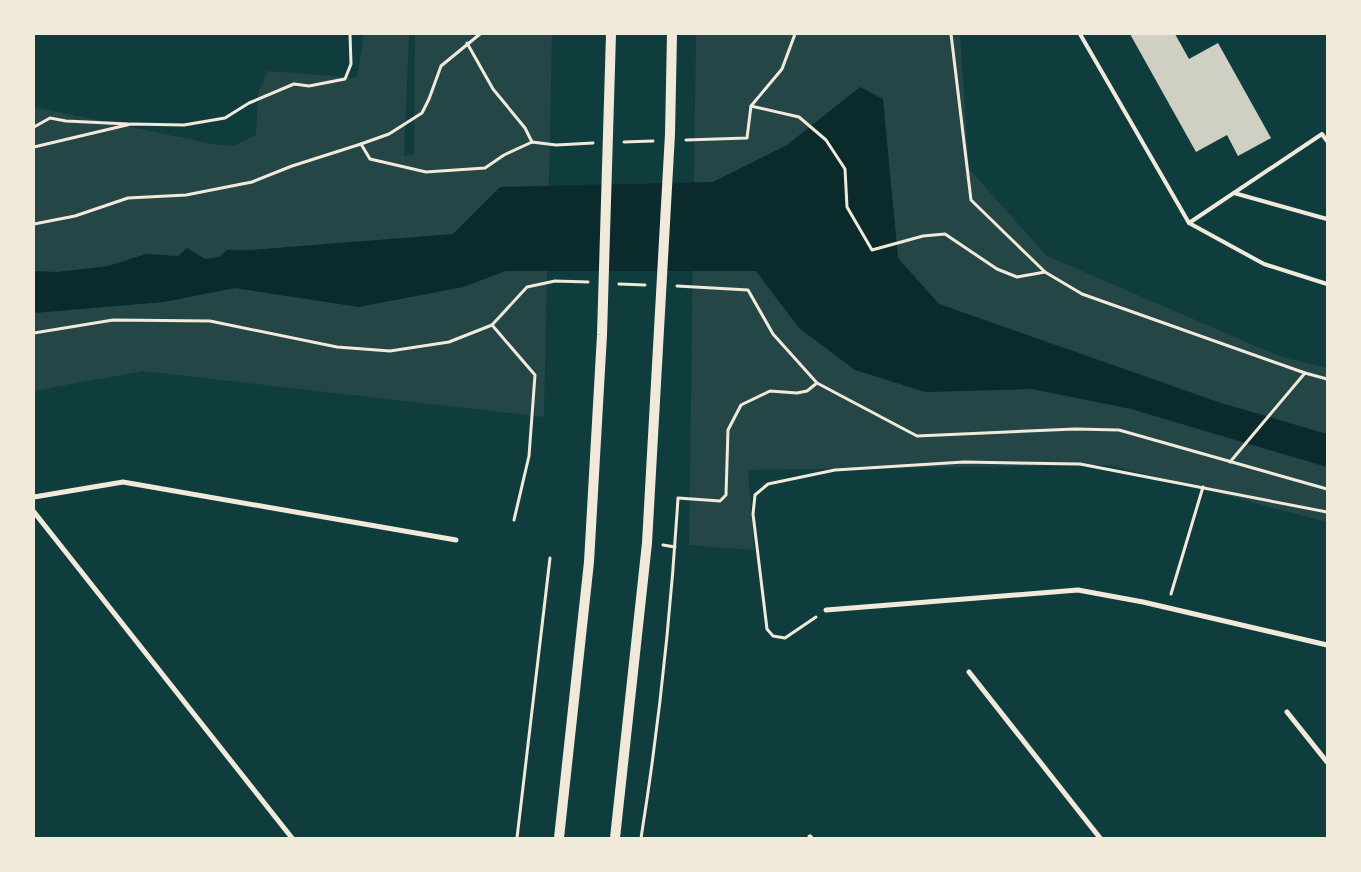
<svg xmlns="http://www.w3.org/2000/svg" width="1361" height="872" font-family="'IBM Plex Serif',serif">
	<rect width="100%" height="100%" fill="#0f3d3e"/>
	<g fill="#244646">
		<path d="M 364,34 L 409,34 L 404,156 L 414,154 L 415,34 L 552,34 L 544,417 L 143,371 L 34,391 L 34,107 L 218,145 L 233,146 L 256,135 L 258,93 L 268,71 L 357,78 Z"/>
		<path d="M 696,34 L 960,34 L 969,169 L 1047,256 L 1279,356 L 1327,368 L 1327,522 L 1110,465 L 748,470 L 754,550 L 689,545 Z"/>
	</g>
	<path fill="#0a2a2b" d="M 860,87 L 883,99 L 898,258 L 939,304 L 1218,402 L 1327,434 L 1327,467 L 1131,409 L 1032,389 L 925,392 L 855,370 L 799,328 L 756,271 L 506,271 L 463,287 L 359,307 L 235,288 L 164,302 L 34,313 L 34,271 L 57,272 L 108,266 L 146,254 L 178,256 L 187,248 L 205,259 L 219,257 L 227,250 L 250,250 L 453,234 L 500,187 L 713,182 L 787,145 Z"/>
	<path fill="#cfcfc3" d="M 1130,34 L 1175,34 L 1189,59 L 1218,43 L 1271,138 L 1238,156 L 1227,135 L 1196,152 Z"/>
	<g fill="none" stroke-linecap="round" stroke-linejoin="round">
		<g stroke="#f1e9da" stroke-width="3">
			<path d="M 951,34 L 971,200 L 1045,272 L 1082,294 L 1305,373 L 1327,379"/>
			<path d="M 467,43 L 493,89 L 525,128 L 532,142"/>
			<path d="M 751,106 L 799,117 L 826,140 L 845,169 L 847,207 L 872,250 L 923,236 L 945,234 L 997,269 L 1017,277 L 1045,272"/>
			<path d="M 34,127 L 50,118 L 66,121 L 128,124"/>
			<path d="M 686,140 L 747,138 L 751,106 L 782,69 L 795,34"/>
			<path d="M 624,142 L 653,141"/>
			<path d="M 361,144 L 389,134 L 422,113 L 429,99 L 441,66 L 480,34"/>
			<path d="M 34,147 L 131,124 L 184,125 L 225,118 L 249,103 L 294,84 L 309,86 L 345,79 L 351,64 L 350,34"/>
			<path d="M 34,224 L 75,216 L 128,198 L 186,195 L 252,182 L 292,166 L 361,144 L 370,159 L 426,172 L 485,168 L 504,155 L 532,142 L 556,145 L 593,143"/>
			<path d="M 619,284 L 645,285"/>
			<path d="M 677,286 L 748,290 L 773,334 L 817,383 L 917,436 L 1075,429 L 1119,430 L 1327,489"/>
			<path d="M 492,325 L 535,375 L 529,456 L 514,520"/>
			<path d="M 34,333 L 113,320 L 210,321 L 337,347 L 390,351 L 449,342 L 492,325 L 527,287 L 555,281 L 588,282"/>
			<path d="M 1230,462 L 1305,373"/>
			<path d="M 663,545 L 675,547"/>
			<path d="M 1171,594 L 1203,487"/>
			<path d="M 816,617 L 785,638 L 773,636 L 767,629 L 753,514 L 755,495 L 768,484 L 835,470 L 964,462 L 1080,464 L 1327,512"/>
			<path d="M 517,838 L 550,558"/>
			<path d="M 641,838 C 659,726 671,612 678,498 L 720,501 L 726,495 L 728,430 L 741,405 L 770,391 L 797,393 L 807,391 L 817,383"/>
		</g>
		<g stroke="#f1e9da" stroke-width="4">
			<path d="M 1080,34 L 1189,223 L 1264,264 L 1327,284"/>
			<path d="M 1234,193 L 1327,219"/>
			<path d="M 1189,223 L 1322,134 L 1327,141"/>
		</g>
		<g stroke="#f1e9da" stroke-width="5">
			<path d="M 34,497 L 123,482 L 456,540"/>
			<path d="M 34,512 L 292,838"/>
			<path d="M 826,610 L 1078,590 L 1143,602 L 1327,645"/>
			<path d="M 969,672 L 1100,838"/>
			<path d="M 1287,712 L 1327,762"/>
			<path d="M 810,837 L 811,838"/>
		</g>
		<g stroke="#f1e9da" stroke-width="10">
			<path d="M 559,838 L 589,562 L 602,335 L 611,34"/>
			<path d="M 615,838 L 647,543 L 670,134 L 672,34"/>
		</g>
	</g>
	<rect width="1361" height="872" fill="none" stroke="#f1e9da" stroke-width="70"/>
</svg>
